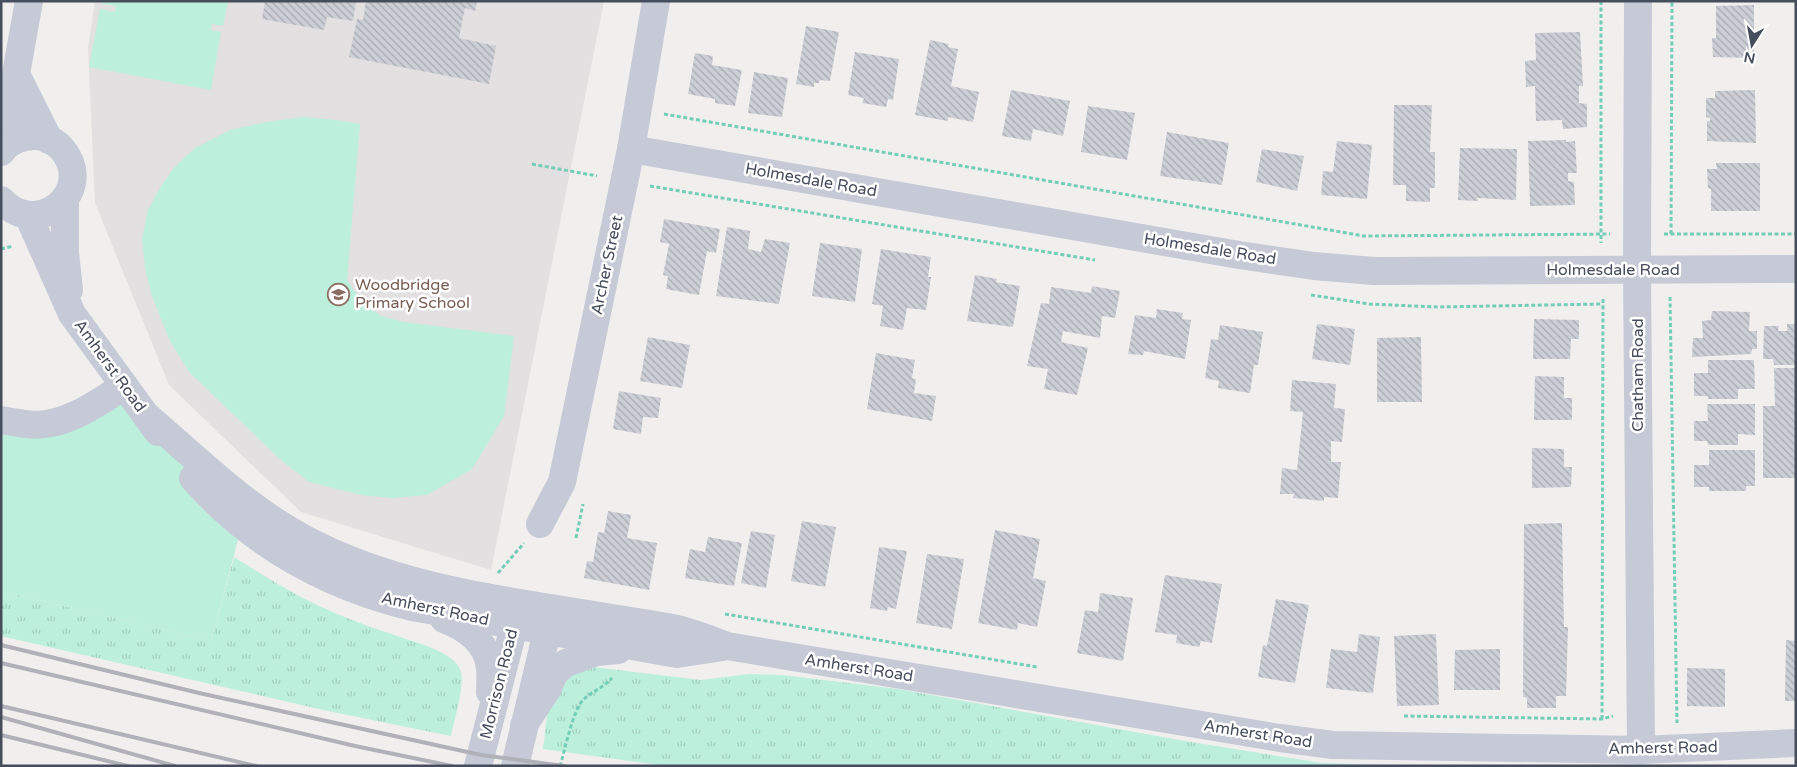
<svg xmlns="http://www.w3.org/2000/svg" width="1797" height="767" font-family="'Varela Round',sans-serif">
	<defs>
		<pattern id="grass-tufts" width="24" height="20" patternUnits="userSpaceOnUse" patternTransform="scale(1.25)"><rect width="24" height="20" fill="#bcefdc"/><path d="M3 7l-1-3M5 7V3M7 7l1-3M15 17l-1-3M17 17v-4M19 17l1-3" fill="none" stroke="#a3cfbf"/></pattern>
		<pattern id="building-back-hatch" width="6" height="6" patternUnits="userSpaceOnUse" patternTransform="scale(1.25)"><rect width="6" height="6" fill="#cdcfd6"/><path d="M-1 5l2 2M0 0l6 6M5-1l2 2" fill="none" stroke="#a8aab1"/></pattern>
	</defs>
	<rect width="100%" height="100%" fill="#f1efee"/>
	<path fill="#e2e0e0" d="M 95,1 L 604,1 L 491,570 L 301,512 L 169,385 L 95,203 L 88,48 Z"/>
	<g fill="url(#grass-tufts)">
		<path d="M 234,557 C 264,576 294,595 326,609 C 354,622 383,631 412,641 C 426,645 454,655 460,669 C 466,683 454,721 451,736 L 328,711 L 1,636 L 1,591 L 211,641 Z"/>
		<path d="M 593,667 L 701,680 L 749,674 L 782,675 L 898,689 L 1185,741 L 1322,763 L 1414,766 L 666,766 L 543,749 L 547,716 L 552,690 L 574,670 Z"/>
	</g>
	<g fill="#bcefdc">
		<path d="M 102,1 L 228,1 L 223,26 L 212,24 L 211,30 L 221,32 L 211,90 L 89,67 L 100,9 L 115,12 L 116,6 L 101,3 Z"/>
		<path d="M 303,117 L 336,120 L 360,124 L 347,280 L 362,302 L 381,316 L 404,322 L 514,336 L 504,416 L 472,469 L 427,495 L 392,498 L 361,495 L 309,482 L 281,460 L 189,372 L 169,339 L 152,296 L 145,268 L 142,239 L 148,210 L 161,186 L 174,168 L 195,148 L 230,130 L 266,122 Z"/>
		<path d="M 124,386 L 148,417 L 180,463 L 198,484 L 242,525 L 211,641 L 1,591 L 1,420 L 28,424 Z"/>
	</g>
	<g fill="url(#building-back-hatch)">
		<path d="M 265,1 L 356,1 L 353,21 L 327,17 L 324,30 L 262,19 Z"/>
		<path d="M 366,1 L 477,1 L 475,11 L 465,8 L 459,38 L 496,46 L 489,84 L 349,57 L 357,19 L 363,20 Z"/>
		<path d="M 1754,5 L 1754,58 L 1713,57 L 1712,38 L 1716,38 L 1716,6 Z"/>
		<path d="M 806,26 L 839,32 L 830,81 L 820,80 L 819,83 L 814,83 L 814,87 L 796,84 Z"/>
		<path d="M 1580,32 L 1583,86 L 1579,86 L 1579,103 L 1587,104 L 1587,127 L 1563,129 L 1562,120 L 1536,121 L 1535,86 L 1526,87 L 1525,61 L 1536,60 L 1535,33 Z"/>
		<path d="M 930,40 L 949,44 L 948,47 L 958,49 L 951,86 L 979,92 L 973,122 L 948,117 L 948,121 L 915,115 Z"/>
		<path d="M 855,52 L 899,59 L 893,100 L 888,99 L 886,107 L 862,103 L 864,98 L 848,95 Z"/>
		<path d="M 695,53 L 713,56 L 712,65 L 742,70 L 735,106 L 715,103 L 715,99 L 688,94 Z"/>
		<path d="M 754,72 L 788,78 L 782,117 L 748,113 Z"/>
		<path d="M 1011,90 L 1070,101 L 1063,136 L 1033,129 L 1031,141 L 1002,136 Z"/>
		<path d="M 1755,90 L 1756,143 L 1707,141 L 1707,121 L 1710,121 L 1710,118 L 1706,117 L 1706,98 L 1715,98 L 1715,91 Z"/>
		<path d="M 1394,105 L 1432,105 L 1430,152 L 1435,152 L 1435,188 L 1430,188 L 1430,202 L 1406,201 L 1406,185 L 1393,185 Z"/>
		<path d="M 1088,106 L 1135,113 L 1127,160 L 1081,152 Z"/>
		<path d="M 1167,132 L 1229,143 L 1222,185 L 1160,176 Z"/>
		<path d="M 1566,140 L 1566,142 L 1575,141 L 1577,173 L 1568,173 L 1568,181 L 1574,182 L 1575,205 L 1530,206 L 1528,141 Z"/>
		<path d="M 1337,141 L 1372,145 L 1367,199 L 1321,195 L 1323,171 L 1333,172 Z"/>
		<path d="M 1460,148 L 1517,149 L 1516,200 L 1477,198 L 1478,201 L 1458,200 Z"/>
		<path d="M 1262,149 L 1304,156 L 1297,191 L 1256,182 Z"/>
		<path d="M 1716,163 L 1760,163 L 1760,211 L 1711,211 L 1711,189 L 1708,188 L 1707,169 L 1717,169 Z"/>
		<path d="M 664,219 L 720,229 L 716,253 L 707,251 L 699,295 L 666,289 L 668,276 L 663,275 L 669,244 L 660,242 Z"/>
		<path d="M 727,227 L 750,231 L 748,249 L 761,252 L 765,239 L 790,243 L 779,304 L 716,296 Z"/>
		<path d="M 820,243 L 862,249 L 855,302 L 812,296 Z"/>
		<path d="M 881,249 L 931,257 L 928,277 L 931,277 L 926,310 L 907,308 L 903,330 L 880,326 L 883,306 L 872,304 Z"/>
		<path d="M 975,275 L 997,279 L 996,282 L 1020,286 L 1013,327 L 967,321 Z"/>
		<path d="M 1092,286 L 1120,291 L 1115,318 L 1102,316 L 1100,338 L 1063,331 L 1061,342 L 1088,348 L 1077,395 L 1044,389 L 1048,369 L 1027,366 L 1041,303 L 1049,304 L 1051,287 L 1091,293 Z"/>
		<path d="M 1157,309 L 1183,313 L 1182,319 L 1191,320 L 1185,359 L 1144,351 L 1143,355 L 1128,354 L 1135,315 L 1156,318 Z"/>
		<path d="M 1712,311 L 1750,312 L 1749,331 L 1757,331 L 1757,349 L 1752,349 L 1751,354 L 1692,357 L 1693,338 L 1703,338 L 1702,321 L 1711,320 Z"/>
		<path d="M 1534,319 L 1579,320 L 1579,339 L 1571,339 L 1570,359 L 1533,359 Z"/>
		<path d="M 1317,324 L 1355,329 L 1350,365 L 1312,359 Z"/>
		<path d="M 1787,324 L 1796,324 L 1796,365 L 1774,365 L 1773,359 L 1763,359 L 1764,326 L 1779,326 L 1778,331 L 1787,331 Z"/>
		<path d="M 1220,325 L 1263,332 L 1258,365 L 1254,365 L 1250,393 L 1218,388 L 1219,381 L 1205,378 L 1211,339 L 1218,340 Z"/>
		<path d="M 648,337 L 690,345 L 682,388 L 640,381 Z"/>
		<path d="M 1421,337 L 1422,402 L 1377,402 L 1377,338 Z"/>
		<path d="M 876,353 L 915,360 L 912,378 L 916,379 L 914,393 L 936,396 L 932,421 L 867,409 Z"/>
		<path d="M 1708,360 L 1754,360 L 1755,389 L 1738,389 L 1738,399 L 1708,399 L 1708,396 L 1694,396 L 1694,373 L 1708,373 Z"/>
		<path d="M 1774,368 L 1796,368 L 1796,478 L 1763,478 L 1763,406 L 1775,406 Z"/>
		<path d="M 1535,376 L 1564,377 L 1564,398 L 1572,398 L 1572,420 L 1534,420 Z"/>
		<path d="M 1292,380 L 1336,384 L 1334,408 L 1345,409 L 1342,442 L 1331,441 L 1331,462 L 1341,462 L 1338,498 L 1324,497 L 1324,501 L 1293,498 L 1294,494 L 1280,494 L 1282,468 L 1297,470 L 1303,412 L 1290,411 Z"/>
		<path d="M 619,391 L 661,398 L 658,418 L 643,417 L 641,434 L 613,429 Z"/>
		<path d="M 1707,404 L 1755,404 L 1755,435 L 1738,434 L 1738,445 L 1708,445 L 1707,441 L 1694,441 L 1694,421 L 1708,421 Z"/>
		<path d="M 1532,448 L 1564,449 L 1564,467 L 1572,467 L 1571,487 L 1532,488 Z"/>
		<path d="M 1709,450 L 1755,450 L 1755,486 L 1746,486 L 1746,491 L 1709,491 L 1709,487 L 1694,487 L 1694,465 L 1709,465 Z"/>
		<path d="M 608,511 L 631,515 L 627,538 L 657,543 L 649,590 L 584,578 L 587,561 L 593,562 L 598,532 L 604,533 Z"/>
		<path d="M 802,521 L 836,527 L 825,587 L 791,581 Z"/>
		<path d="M 1562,523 L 1564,627 L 1568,627 L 1566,696 L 1556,696 L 1556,708 L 1527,708 L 1527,698 L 1523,697 L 1524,524 Z"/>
		<path d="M 995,530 L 1040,539 L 1033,578 L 1046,581 L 1037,627 L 1018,623 L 1017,630 L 978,623 Z"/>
		<path d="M 751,531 L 775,535 L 766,588 L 741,583 Z"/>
		<path d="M 708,537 L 742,543 L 734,586 L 685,578 L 690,549 L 705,552 Z"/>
		<path d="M 879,547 L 907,551 L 896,609 L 888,607 L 887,611 L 870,608 Z"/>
		<path d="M 927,554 L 964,559 L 952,629 L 916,623 Z"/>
		<path d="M 1165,575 L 1222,584 L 1212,643 L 1201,641 L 1199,647 L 1176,643 L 1177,635 L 1155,632 Z"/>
		<path d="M 1100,593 L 1133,598 L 1123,661 L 1077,653 L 1085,610 L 1098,612 Z"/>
		<path d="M 1276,599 L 1309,605 L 1295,683 L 1258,677 L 1263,645 L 1267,646 Z"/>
		<path d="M 1359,634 L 1380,637 L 1373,693 L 1326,688 L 1331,649 L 1357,652 Z"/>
		<path d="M 1436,634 L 1439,705 L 1397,706 L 1394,636 Z"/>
		<path d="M 1786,640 L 1796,641 L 1796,701 L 1785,701 Z"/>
		<path d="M 1500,649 L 1500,690 L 1454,690 L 1455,650 Z"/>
		<path d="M 1687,668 L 1725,669 L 1725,707 L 1687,706 Z"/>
	</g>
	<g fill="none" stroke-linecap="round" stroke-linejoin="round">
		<g stroke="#74cdb6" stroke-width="3" stroke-dasharray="4 2.5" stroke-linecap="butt">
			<path d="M 1601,1 L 1601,243"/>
			<path d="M 664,114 L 1364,236 L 1610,234"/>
			<path d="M 532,164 L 597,176"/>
			<path d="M 650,186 L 1095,260"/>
			<path d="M 1664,234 L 1796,234"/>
			<path d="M 1671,234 L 1672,1"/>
			<path d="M 1,249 L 13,246"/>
			<path d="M 1311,295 L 1369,304 L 1437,307 L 1603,304"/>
			<path d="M 1670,297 L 1677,723"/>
			<path d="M 576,538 L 583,504"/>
			<path d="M 498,573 L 524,543"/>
			<path d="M 725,614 L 1037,667"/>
			<path d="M 1404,716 L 1602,719 L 1613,716"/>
			<path d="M 1602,719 L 1603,297"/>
			<path d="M 560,766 C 565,750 573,709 584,699 C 593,691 604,687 612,678"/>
		</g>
		<g stroke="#c5cad6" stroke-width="28">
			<path d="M 1638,1 L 1637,270 L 1641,750"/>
			<path d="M 18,78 L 49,140"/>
			<path d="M 16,140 L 16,74 L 29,1"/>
			<path d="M 631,149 L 1239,255 L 1314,266 L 1374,271 L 1796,269"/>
			<path d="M 1,152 C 9,141 22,136 35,136 C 45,136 56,142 62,149 C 97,190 38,241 1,200"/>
			<path d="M 65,199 L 65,253 L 69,290"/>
			<path d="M 28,215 L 72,314 L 158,432"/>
			<path d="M 148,417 C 198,460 245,507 303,538 C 396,588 503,600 606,617 C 629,621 654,624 677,629 C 694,633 711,640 727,646 L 1280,738 L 1333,745 L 1641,750 L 1796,743"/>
			<path d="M 1,420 C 18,423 35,427 51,423 C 77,418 102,400 124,386"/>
			<path d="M 193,478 C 251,544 327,586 412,607 L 677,654 L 723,647"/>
			<path d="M 540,524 L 562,482 L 631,149 L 656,1"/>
			<path d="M 444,619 C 466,627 488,643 490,668 C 491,676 490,684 490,692"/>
			<path d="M 524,725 L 548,688 L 554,673 L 566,663 L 596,652 L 618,650"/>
			<path d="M 478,766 L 519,607"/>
			<path d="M 515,766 L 551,615"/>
		</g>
		<g stroke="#b1b2b9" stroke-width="4">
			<path d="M 1,645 L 199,693 L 481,755 L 564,766"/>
			<path d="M 1,663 L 355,746 L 452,766"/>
			<path d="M 1,706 L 256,766"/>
			<path d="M 1,717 L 175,766"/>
			<path d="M 1,735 L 128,766"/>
		</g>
	</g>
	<defs>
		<symbol id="school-ring" viewBox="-11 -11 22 22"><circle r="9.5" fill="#fff" stroke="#8d6e63" stroke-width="1.5"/><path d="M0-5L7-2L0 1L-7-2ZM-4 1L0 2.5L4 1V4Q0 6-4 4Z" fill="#8d6e63"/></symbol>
	</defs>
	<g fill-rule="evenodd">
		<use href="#school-ring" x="326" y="282" width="25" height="25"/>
	</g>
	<g text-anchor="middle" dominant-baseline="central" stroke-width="5" stroke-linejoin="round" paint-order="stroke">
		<g font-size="16" fill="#464d5c" stroke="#fff">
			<text transform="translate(811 180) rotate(10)">Holmesdale Road</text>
			<text transform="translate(1210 249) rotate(9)">Holmesdale Road</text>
			<text transform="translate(607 265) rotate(-78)">Archer Street</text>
			<text x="1613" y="270">Holmesdale Road</text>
			<text transform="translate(110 366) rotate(54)">Amherst Road</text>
			<text transform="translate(1638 375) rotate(-90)">Chatham Road</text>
			<text transform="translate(435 609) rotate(12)">Amherst Road</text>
			<text transform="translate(859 668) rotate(9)">Amherst Road</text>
			<text transform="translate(499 684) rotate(-76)">Morrison Road</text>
			<text transform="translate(1258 734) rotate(9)">Amherst Road</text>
			<text transform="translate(1663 748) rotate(-1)">Amherst Road</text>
		</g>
		<g font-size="16" fill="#785e54" stroke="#fff" text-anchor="start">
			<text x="355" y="285">Woodbridge<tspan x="355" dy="18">Primary School</tspan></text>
		</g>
	</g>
	<rect width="1797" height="767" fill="none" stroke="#464d5c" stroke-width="5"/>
	<g transform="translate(1752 45) rotate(191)" stroke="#ffffff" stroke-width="4" paint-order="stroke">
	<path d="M0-4L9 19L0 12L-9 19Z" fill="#464d5c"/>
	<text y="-8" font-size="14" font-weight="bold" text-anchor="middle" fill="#464d5c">N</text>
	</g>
</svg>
